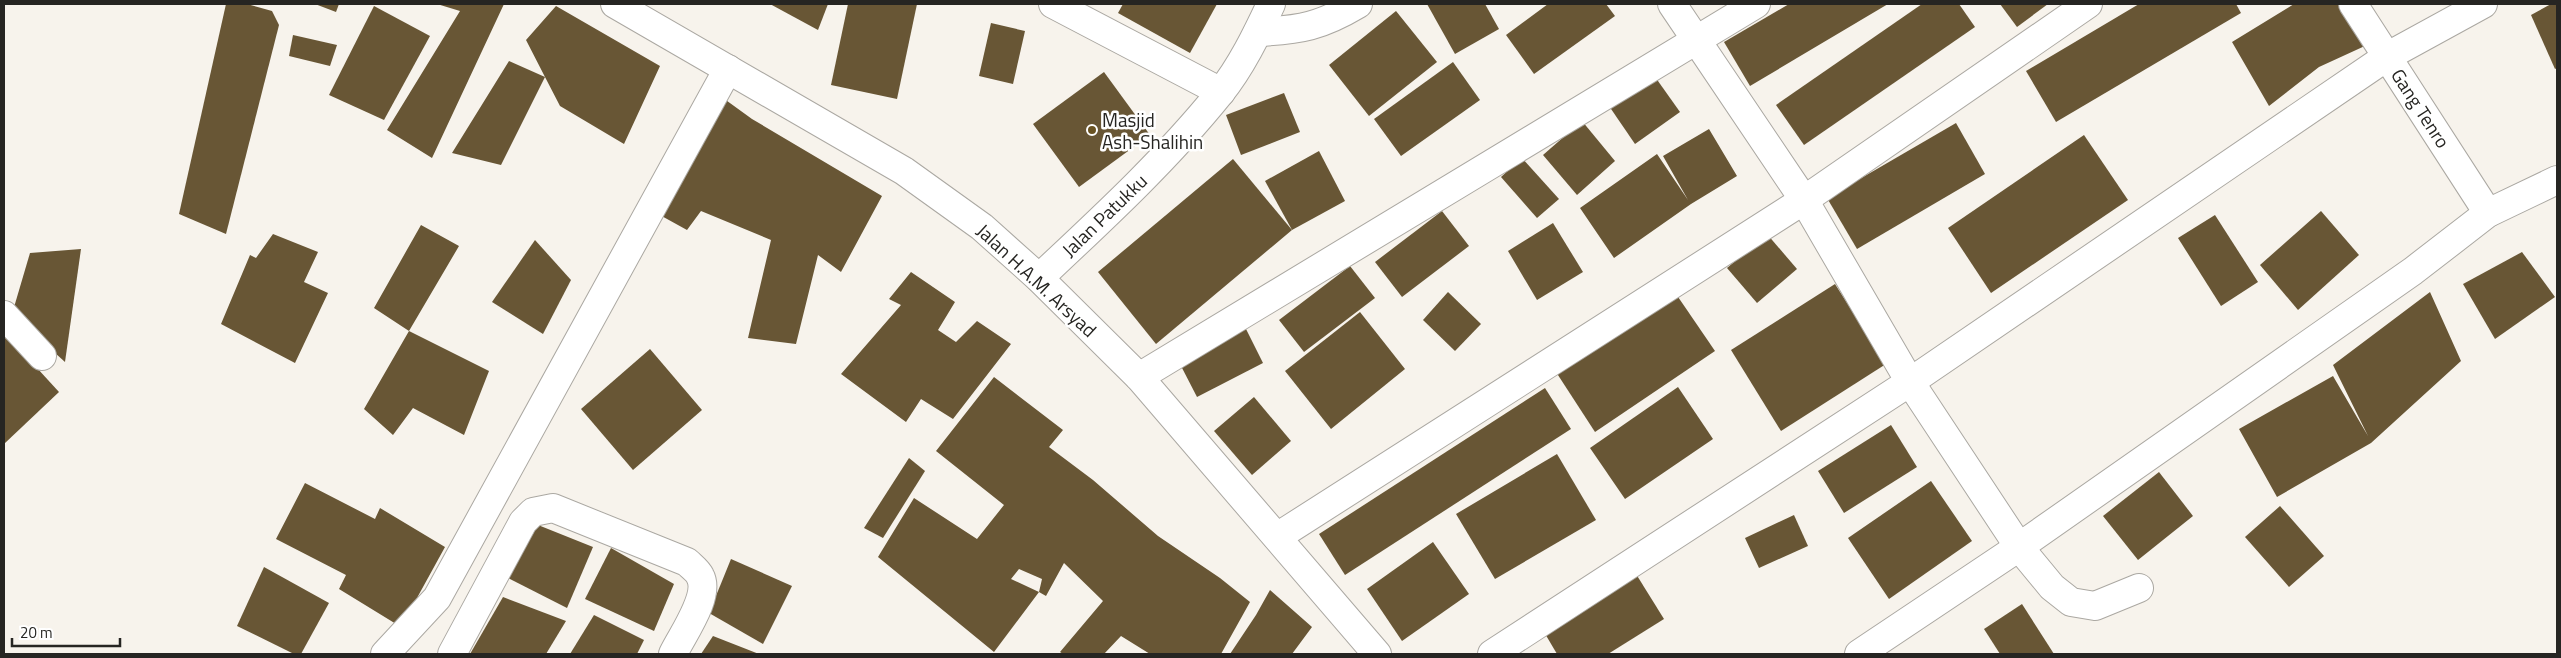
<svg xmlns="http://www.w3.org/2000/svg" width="2561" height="658" font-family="'Titillium Web',sans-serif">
	<rect width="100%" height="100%" fill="#f7f3ec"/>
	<g fill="#685635">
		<path d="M 226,4 L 247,4 L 272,11 L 279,25 L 226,234 L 179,214 Z"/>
		<path d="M 315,4 L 339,4 L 336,12 Z"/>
		<path d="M 437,4 L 504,4 L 432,158 L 387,130 L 460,11 Z"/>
		<path d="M 770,4 L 828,4 L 818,30 Z"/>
		<path d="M 848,4 L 917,4 L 897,99 L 831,85 Z"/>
		<path d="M 1123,4 L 1217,4 L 1190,53 L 1118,13 Z"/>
		<path d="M 1427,4 L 1485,4 L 1499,29 L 1455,54 Z"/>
		<path d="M 1548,4 L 1606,4 L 1615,16 L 1534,74 L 1506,35 Z"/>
		<path d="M 1789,4 L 1888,4 L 1750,86 L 1724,42 Z"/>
		<path d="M 1922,4 L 1959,4 L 1975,27 L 1804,145 L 1776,105 Z"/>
		<path d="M 2000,4 L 2048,4 L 2017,27 Z"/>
		<path d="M 2139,4 L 2236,4 L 2241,13 L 2056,122 L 2026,71 Z"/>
		<path d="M 2294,4 L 2341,4 L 2367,45 L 2319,67 L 2269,106 L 2232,42 Z"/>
		<path d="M 2551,4 L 2557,4 L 2557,68 L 2555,69 L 2531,15 Z"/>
		<path d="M 374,6 L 430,36 L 384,120 L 329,95 Z"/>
		<path d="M 556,6 L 660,66 L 624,144 L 560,106 L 545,77 L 501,165 L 452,153 L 509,61 L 545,77 L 526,40 Z"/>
		<path d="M 1396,11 L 1437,62 L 1369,116 L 1329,65 Z"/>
		<path d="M 991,23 L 1025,31 L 1013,84 L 979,76 Z"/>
		<path d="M 293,35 L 337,45 L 330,66 L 289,56 Z"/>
		<path d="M 1453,62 L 1480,100 L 1401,156 L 1374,119 Z"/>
		<path d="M 1104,72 L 1150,135 L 1079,187 L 1033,124 Z"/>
		<path d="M 1653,74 L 1680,112 L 1635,144 L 1609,106 Z"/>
		<path d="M 1284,93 L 1300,132 L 1241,155 L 1226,115 Z"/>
		<path d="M 723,98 L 752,119 L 882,196 L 841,272 L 818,255 L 796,344 L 748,338 L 771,240 L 701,211 L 687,230 L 658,214 Z"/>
		<path d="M 1582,121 L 1615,161 L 1577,195 L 1543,155 Z"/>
		<path d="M 1956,123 L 1985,174 L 1857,249 L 1827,198 Z"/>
		<path d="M 1709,129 L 1737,176 L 1691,204 L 1614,258 L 1580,208 L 1657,154 L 1688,200 L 1663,156 Z"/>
		<path d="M 2084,135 L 2128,200 L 1991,293 L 1948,228 Z"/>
		<path d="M 1319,151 L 1345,201 L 1292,230 L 1265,181 Z"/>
		<path d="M 1522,158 L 1559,199 L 1537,218 L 1501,177 Z"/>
		<path d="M 1233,159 L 1292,230 L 1156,344 L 1098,272 Z"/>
		<path d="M 1442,211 L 1469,246 L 1402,297 L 1375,262 Z"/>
		<path d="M 2321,211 L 2359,255 L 2298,310 L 2260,265 Z"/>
		<path d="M 2215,215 L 2258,282 L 2221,306 L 2178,238 Z"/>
		<path d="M 1553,223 L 1583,272 L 1537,300 L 1508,251 Z"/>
		<path d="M 421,225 L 459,246 L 409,331 L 489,371 L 464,435 L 413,408 L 393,435 L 364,409 L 409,331 L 374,308 Z"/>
		<path d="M 273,234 L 318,252 L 304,282 L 328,293 L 295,363 L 221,324 L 250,255 L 256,258 Z"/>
		<path d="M 1767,234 L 1797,269 L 1757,303 L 1727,268 Z"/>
		<path d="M 535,240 L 571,280 L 543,334 L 492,302 Z"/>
		<path d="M 81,249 L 65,362 L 12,314 L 30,253 Z"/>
		<path d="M 2522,252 L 2555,297 L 2495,339 L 2463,284 Z"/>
		<path d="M 1350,266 L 1375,298 L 1304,352 L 1279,320 Z"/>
		<path d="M 911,272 L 955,302 L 938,330 L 956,342 L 977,321 L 1011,344 L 953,419 L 921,399 L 906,422 L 841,374 L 901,305 L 889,299 Z"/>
		<path d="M 1835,284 L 1886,364 L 1781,431 L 1731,350 Z"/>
		<path d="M 1674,291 L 1715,351 L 1595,432 L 1556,372 Z"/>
		<path d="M 1448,292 L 1481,324 L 1455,351 L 1423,320 Z"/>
		<path d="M 2430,292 L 2461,361 L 2371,443 L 2277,497 L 2239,429 L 2333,376 L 2368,436 L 2333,365 Z"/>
		<path d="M 1360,312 L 1405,369 L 1331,429 L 1285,371 Z"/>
		<path d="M 1246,329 L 1263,363 L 1197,397 L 1180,364 Z"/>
		<path d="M 4,332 L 59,392 L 4,444 Z"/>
		<path d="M 650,349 L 702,410 L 633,470 L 581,409 Z"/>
		<path d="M 994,377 L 1063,430 L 1049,447 L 1093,480 L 1158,536 L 1220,578 L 1250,602 L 1221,654 L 1150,654 L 1121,636 L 1104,654 L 1063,654 L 1060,652 L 1103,601 L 1064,563 L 1046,596 L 1039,592 L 1042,579 L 1019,569 L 1011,579 L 1039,592 L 994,652 L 878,557 L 914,498 L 977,539 L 1004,505 L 936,451 Z"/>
		<path d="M 1678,387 L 1713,439 L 1625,499 L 1590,448 Z"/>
		<path d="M 1545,388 L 1571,429 L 1345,575 L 1319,534 Z"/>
		<path d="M 1254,397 L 1291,441 L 1252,475 L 1214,431 Z"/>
		<path d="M 1891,425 L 1917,467 L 1844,513 L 1818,471 Z"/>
		<path d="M 1557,454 L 1596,520 L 1495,579 L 1456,514 Z"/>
		<path d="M 909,458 L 925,471 L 883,538 L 864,528 Z"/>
		<path d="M 2159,472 L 2193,516 L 2138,560 L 2103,516 Z"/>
		<path d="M 1931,481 L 1972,541 L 1889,599 L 1848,538 Z"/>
		<path d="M 305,483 L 375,519 L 380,508 L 445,547 L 401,627 L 339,589 L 346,575 L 276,539 Z"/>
		<path d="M 2280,506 L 2324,556 L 2289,587 L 2245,537 Z"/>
		<path d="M 1794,515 L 1808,546 L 1759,568 L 1745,538 Z"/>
		<path d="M 538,525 L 593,547 L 567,608 L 508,578 Z"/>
		<path d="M 1433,542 L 1469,594 L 1402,641 L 1367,589 Z"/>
		<path d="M 611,548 L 674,584 L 654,631 L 585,599 Z"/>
		<path d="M 731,559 L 792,586 L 763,644 L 709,613 Z"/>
		<path d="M 264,567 L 329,603 L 301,654 L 294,654 L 237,626 Z"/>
		<path d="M 1636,574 L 1664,619 L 1608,654 L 1557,654 L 1544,632 Z"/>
		<path d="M 1270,590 L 1312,627 L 1292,654 L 1230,654 L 1256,615 Z"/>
		<path d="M 503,597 L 566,621 L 546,654 L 470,654 Z"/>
		<path d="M 2022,604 L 2054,654 L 2000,654 L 1984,629 Z"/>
		<path d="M 594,615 L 644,640 L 637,654 L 570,654 Z"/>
		<path d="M 713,636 L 759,654 L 701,654 Z"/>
	</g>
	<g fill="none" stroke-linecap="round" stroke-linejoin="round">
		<defs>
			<g id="minor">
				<path d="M 1053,4 L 1221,92"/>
				<path d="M 1672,4 L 1804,200 L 1910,382 L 2019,547 L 2052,587 L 2071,602 L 2095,606 L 2139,588"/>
				<path d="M 2353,4 L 2488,213"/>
				<path d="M 1258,32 C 1301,30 1321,26 1358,4"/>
				<path d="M 1039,278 C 1102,219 1166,160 1220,93 C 1241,67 1257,34 1271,4"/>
				<path d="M 4,315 L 42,356"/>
				<path d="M 1139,377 L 1756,4"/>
				<path d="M 1277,537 L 1804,200 L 2088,4"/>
				<path d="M 385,654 L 437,598 L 728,69"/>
				<path d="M 452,654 L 523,522 L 533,512 L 553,508 L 687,562 C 691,566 698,571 700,576 C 711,596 682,635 673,654"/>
				<path d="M 1492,654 L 1910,382 L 2388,56 L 2483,4"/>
				<path d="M 1859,654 L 2019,547 L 2413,271 L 2488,213 L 2557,180"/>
			</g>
			<path id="highway" d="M 615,4 L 904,171 L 982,227 L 1039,278 L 1139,377 L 1377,654"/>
		</defs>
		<use href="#minor" stroke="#aba8a2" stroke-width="30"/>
		<use href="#highway" stroke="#aba8a2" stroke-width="30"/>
		<use href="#minor" stroke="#fff" stroke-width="28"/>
		<use href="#highway" stroke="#fff" stroke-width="28"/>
	</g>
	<circle fill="#695222" stroke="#fff" stroke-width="2" cx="1092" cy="130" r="5"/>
	<g text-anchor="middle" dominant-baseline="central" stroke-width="5" stroke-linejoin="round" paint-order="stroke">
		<g font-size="19" fill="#262522" stroke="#fff">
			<text transform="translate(2421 108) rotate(57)">Gang Tenro</text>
			<text transform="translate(1104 215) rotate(-44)">Jalan Patukku</text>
			<text transform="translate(1037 280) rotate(43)">Jalan H.A.M. Arsyad</text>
		</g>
		<g font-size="19" fill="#262522" stroke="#fff" text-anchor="start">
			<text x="1102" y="119">Masjid<tspan x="1102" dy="22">Ash-Shalihin</tspan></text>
		</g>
	</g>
	<rect width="2561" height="658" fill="none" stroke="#262522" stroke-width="10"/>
	<path d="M12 638v8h108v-8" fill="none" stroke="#262522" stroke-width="2.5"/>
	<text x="20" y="638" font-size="15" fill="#262522" stroke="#ffffff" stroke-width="4" paint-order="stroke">20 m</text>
</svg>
